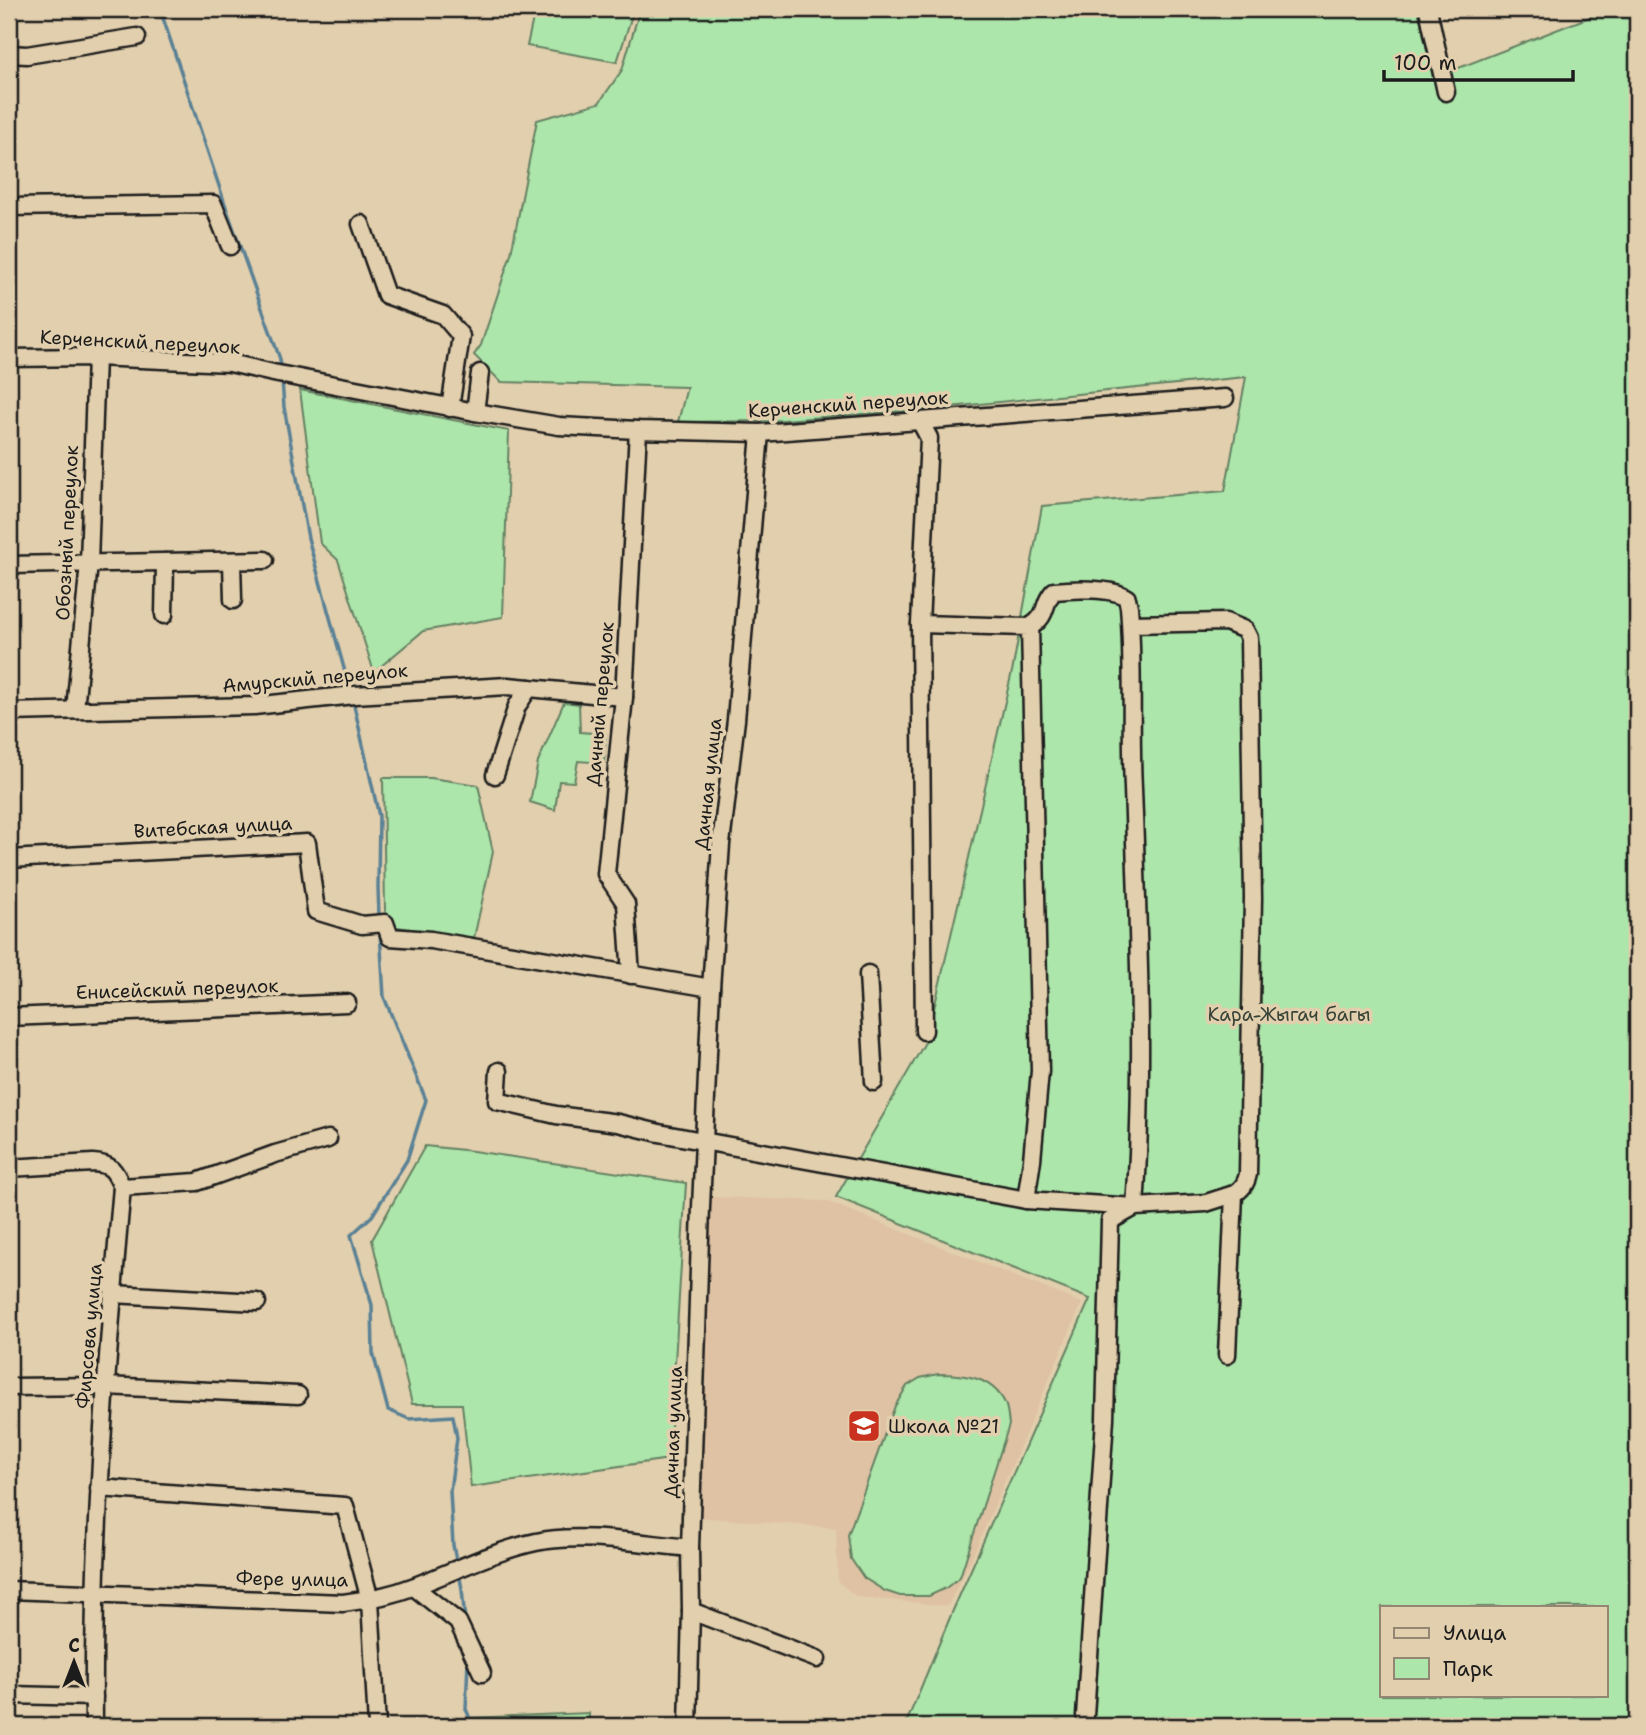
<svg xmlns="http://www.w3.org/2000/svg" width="1646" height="1735" font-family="'Shantell Sans',sans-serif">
	<rect width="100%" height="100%" fill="#e2cfad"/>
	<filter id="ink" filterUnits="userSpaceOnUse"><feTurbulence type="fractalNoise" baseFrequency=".0143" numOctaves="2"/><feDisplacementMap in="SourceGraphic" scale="14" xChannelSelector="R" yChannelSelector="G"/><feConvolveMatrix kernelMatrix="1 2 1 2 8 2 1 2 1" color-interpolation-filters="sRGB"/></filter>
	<g filter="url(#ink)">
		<path fill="#dfc2a3" d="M 711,1197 L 826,1201 L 1082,1303 L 972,1558 L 948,1606 L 857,1597 L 838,1582 L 836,1528 L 695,1517 Z"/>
		<g fill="#ade6aa" stroke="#648163" stroke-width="2" fill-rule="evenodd">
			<path d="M 535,9 L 634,9 L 617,62 L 527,46 Z"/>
			<path d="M 640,9 L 1418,9 L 1433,78 L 1610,9 L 1637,9 L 1637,1726 L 905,1726 L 951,1615 L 1090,1299 L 836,1197 L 927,1039 L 1013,667 L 1042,506 L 1225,491 L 1246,377 L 930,409 L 769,421 L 678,422 L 687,387 L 501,382 L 474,355 L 481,345 L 511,254 L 537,120 L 599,103 L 622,70 ZM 1382,1607 L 1606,1607 L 1606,1695 L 1382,1695 Z"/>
			<path d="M 300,390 L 509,431 L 503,617 L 423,631 L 374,672 L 338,560 L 320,543 Z"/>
			<path d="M 564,702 L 579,704 L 580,732 L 606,734 L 604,763 L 578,761 L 574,782 L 559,781 L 555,810 L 530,802 L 538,762 Z"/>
			<path d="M 383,778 L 431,778 L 478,785 L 493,852 L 474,938 L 397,927 L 385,911 Z"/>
			<path d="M 425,1146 L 473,1151 L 686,1183 L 669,1459 L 471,1487 L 462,1404 L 412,1404 L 372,1240 Z"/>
			<path d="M 938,1374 C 965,1374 992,1377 1005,1403 C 1008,1410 1008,1418 1009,1425 L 960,1577 L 946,1588 L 929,1596 L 900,1596 L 885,1591 L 864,1578 L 851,1559 L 848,1535 L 895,1406 L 907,1386 L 920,1378 Z"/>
			<path d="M 589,1713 L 589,1726 L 466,1726 L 466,1718 Z"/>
		</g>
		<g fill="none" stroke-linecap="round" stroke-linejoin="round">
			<g stroke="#5a8195" stroke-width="3.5">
				<path d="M 160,9 L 227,210 L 280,359 L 281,369"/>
				<path d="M 282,380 L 284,407 L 308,538 L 350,690"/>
				<path d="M 353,701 L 379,816 L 378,887 L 379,917"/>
				<path d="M 380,932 L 384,997 L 426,1100 L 407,1160 L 372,1216 L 351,1235 L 372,1305 L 373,1353 L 388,1410 L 409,1419 L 453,1416 L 457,1438 L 450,1491 L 453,1545 L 457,1565"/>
				<path d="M 459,1573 L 462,1589 L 465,1621"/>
				<path d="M 468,1660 L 466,1709 L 473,1726"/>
			</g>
			<defs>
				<g id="minor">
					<path d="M 1428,9 L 1446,92"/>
					<path d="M 9,54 L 27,55 L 137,37"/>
					<path d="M 9,207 L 213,204 L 230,246"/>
					<path d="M 361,224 L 386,295 L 443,315 L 461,336 L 450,408"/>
					<path d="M 9,358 L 96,357 L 230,363 L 273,373 L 475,412 L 480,373"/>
					<path d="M 475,412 L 559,426 L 638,430 L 760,433 L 1225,398"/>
					<path d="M 920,421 L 929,438 L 920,624 L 924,1031"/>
					<path d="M 232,561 L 233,600"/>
					<path d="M 9,565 L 265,560"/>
					<path d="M 164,615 L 165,562"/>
					<path d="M 1131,624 L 1226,622 L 1245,630 L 1249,638 L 1253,898 L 1248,1174 C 1246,1184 1242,1189 1234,1194 L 1227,1355"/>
					<path d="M 75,710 L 89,563 L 96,357"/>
					<path d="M 9,712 L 254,706 L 354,695 L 508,686 L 624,697"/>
					<path d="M 495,775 L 517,706 L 529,688"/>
					<path d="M 9,859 L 307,843 L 316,911 L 362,925 L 385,923 L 390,937 L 431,940 L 711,988"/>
					<path d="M 868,974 L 874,1082"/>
					<path d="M 631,975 L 626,904 L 606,874 L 624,697 L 638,430"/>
					<path d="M 9,1017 L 347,1003"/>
					<path d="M 499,1071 L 497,1101 L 556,1115 L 618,1123 L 659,1133 L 1026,1200 L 1032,1160 L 1040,1071 L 1030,627 L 920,624"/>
					<path d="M 9,1168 L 93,1163 C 112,1164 115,1171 122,1187 C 106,1367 92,1546 94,1726"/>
					<path d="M 122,1187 L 197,1182 L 275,1154 L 328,1139"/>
					<path d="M 1026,1200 L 1135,1207 C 1145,1067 1138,927 1133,788 C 1130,728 1134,667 1129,607 L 1127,598 C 1113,587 1072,589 1054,591 C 1041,605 1050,614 1030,627"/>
					<path d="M 113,1294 L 257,1302"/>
					<path d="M 9,1387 L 105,1386 L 298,1395"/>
					<path d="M 99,1488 L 345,1506 L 370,1600 L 377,1726"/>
					<path d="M 414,1587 L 458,1622 L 482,1673"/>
					<path d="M 9,1590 L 343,1603 C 367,1600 392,1595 415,1586 C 455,1571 494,1551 536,1542 C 580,1532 644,1544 690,1548"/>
					<path d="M 691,1611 L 817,1659"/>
					<path d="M 9,1695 L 94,1697"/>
					<path d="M 1085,1716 L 1105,1419 L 1110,1221 L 1135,1207 L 1206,1203 L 1234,1194"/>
					<path d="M 688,1726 L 691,1611 L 690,1548 L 701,1207 L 711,988 L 721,844 L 736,720 L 760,433"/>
				</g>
			</defs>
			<use href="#minor" stroke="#1c1c1c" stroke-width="21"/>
			<use href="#minor" stroke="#e2cfad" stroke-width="16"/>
		</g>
	</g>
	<defs>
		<symbol id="school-square" viewBox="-11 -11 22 22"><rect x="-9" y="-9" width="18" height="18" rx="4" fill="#c8321e" stroke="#e2cfad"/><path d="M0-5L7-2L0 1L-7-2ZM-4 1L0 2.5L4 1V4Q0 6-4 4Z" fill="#fff"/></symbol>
	</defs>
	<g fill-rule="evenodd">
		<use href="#school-square" x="845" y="1407" width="38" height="38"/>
	</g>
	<g text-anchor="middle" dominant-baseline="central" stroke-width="7" stroke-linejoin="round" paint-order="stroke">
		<g font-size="19" fill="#1c1c1c" stroke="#e2cfad">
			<text transform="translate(140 342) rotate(3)">Керченский переулок</text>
			<text transform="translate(848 404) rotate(-4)">Керченский переулок</text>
			<text transform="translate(67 533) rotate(-87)">Обозный переулок</text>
			<text transform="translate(315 678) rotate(-5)">Амурский переулок</text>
			<text transform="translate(600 704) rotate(-85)">Дачный переулок</text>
			<text transform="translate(708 784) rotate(-84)">Дачная улица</text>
			<text transform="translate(213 827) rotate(-3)">Витебская улица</text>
			<text transform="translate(177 989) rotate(-2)">Енисейский переулок</text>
			<text transform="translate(89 1336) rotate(-85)">Фирсова улица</text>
			<text transform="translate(673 1432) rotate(-88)">Дачная улица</text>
			<text transform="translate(292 1579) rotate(1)">Фере улица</text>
		</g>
		<g font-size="19" fill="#394438" stroke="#e2cfad">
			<text x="1289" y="1014">Кара-Жыгач багы</text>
		</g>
		<g font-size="19" fill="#1c1c1c" stroke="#e2cfad" text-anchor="start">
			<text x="888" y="1426">Школа №21</text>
		</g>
	</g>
	<rect width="1646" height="1735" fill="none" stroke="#e2cfad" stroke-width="35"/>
	<rect x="18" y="18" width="1611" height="1700" fill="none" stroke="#1c1c1c" stroke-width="2.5" filter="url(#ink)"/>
	<rect x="1380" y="1606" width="228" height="91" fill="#e2cfad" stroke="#938773" stroke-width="2"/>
	<rect x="1394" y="1628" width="35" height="10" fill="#e2cfad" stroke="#938773" stroke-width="2"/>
	<text x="1443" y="1640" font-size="21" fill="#1c1c1c">Улица</text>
	<rect x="1394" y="1658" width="35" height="21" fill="#ade6aa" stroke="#938773" stroke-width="2"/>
	<text x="1443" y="1676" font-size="21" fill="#1c1c1c">Парк</text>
	<g transform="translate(74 1662)" stroke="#e2cfad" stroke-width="5" paint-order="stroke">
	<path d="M0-5L12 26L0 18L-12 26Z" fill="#1c1c1c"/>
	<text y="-10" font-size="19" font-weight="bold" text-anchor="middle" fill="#1c1c1c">С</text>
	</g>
	<path d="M1384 70v10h189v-10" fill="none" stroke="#1c1c1c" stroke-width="3.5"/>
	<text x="1394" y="70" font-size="21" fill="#1c1c1c" stroke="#e2cfad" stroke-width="5" paint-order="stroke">100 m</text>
</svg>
